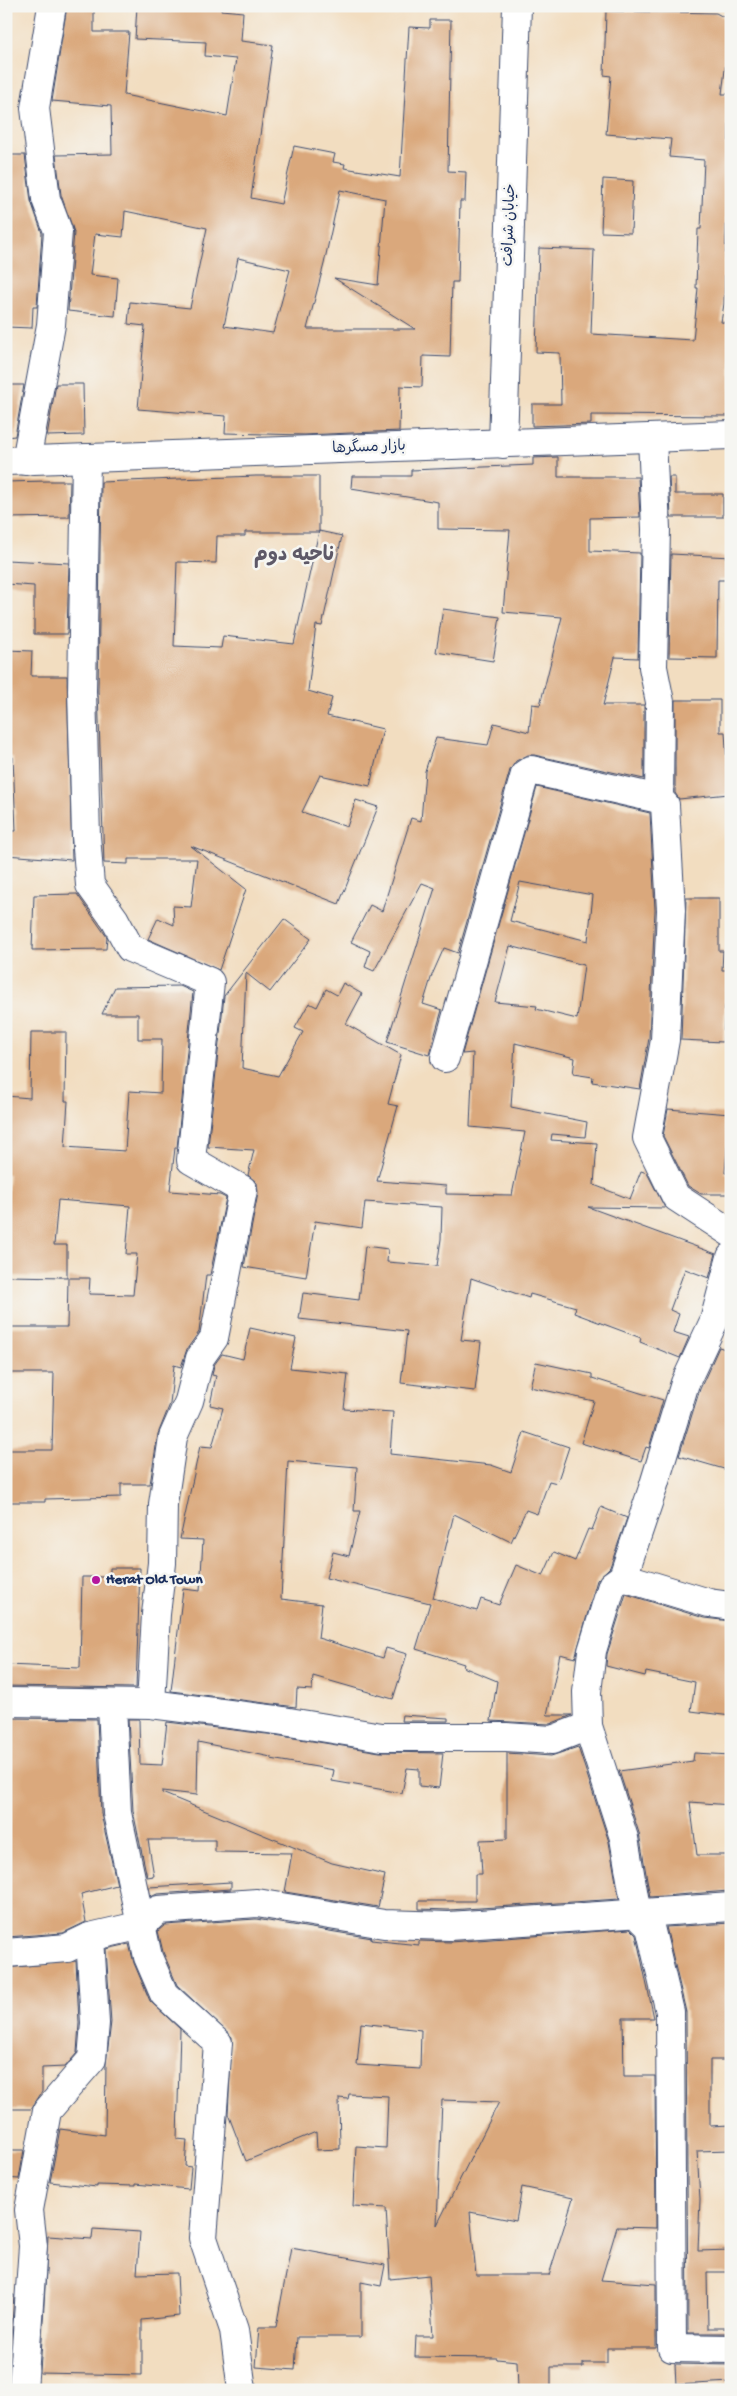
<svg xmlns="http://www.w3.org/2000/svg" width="737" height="2396" font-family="'Gochi Hand','Playpen Sans Arabic',sans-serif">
	<rect width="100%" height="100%" fill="#f6f6f2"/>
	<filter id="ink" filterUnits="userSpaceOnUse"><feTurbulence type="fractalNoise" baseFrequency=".02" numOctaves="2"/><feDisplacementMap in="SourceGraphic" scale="10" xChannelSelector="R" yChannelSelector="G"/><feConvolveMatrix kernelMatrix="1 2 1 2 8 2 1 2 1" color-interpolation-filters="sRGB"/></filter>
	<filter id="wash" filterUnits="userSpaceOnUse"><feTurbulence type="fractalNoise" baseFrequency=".0096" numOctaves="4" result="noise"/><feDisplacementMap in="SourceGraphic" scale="20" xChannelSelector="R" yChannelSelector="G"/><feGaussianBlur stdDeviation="1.12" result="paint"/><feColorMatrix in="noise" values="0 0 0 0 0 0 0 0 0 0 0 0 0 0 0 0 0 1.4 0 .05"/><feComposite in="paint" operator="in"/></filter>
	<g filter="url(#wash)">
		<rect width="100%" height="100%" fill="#f2ddc0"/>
		<g id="blocks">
			<g fill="#daa87c" fill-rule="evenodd">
				<path d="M 67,6 L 94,6 L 94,32 L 129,32 L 124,95 L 227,116 L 236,59 L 205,56 L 206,42 L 135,39 L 137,6 L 222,6 L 221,10 L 243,12 L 241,41 L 273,45 L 251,198 L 281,204 L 294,146 L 335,154 L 333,162 L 345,164 L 344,168 L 400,177 L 409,27 L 430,28 L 430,20 L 451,20 L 448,171 L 466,172 L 465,201 L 460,201 L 458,282 L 452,282 L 450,357 L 423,356 L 422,387 L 400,386 L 399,431 L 304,435 L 225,433 L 226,416 L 138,409 L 145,326 L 128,324 L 130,302 L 190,308 L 207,228 L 125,211 L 123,237 L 95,234 L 90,275 L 118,278 L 115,316 L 68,311 L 74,232 L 61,195 L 56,155 L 112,154 L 111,106 L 52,101 ZM 340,190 L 385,199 L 378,285 L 334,278 L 415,329 L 307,329 L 324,264 ZM 238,258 L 290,270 L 273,333 L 224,326 Z"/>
				<path d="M 606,11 L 716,13 L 731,21 L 722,94 L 730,94 L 724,304 L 721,322 L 731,323 L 730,416 L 591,415 L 591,424 L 532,426 L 532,404 L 561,404 L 560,353 L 536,352 L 539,248 L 594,250 L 591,334 L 693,340 L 698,288 L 696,288 L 698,229 L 701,229 L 704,160 L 669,157 L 671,139 L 606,134 L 611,76 L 604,75 Z"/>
				<path d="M 8,155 L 25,155 L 31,201 L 42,233 L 37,307 L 33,307 L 32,328 L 6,327 Z"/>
				<path d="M 603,179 L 633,181 L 631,233 L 601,232 Z"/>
				<path d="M 56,384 L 83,384 L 84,435 L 47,436 Z"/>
				<path d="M 7,385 L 24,385 L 15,436 L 6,437 Z"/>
				<path d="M 558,457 L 558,477 L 638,477 L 640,517 L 590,518 L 590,551 L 640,553 L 638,658 L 615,657 L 603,705 L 644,705 L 644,779 L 534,755 L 528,755 L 516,761 L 510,770 L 458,953 L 444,948 L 432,975 L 423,1004 L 442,1010 L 429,1055 L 387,1042 L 435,888 L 422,883 L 374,971 L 365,967 L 370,951 L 351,942 L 370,905 L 382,911 L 411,818 L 421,821 L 425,771 L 436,738 L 488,745 L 494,723 L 529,732 L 532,704 L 540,705 L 562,617 L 503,612 L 510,530 L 438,529 L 438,502 L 351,488 L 352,476 L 411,476 L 411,470 L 533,465 L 533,458 Z"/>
				<path d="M 256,476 L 319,476 L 319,532 L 245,532 L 245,536 L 217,536 L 216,563 L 177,562 L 174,646 L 221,648 L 223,636 L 294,644 L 319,531 L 342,536 L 322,626 L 316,625 L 308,691 L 332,698 L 327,716 L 383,729 L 370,786 L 320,775 L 302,812 L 347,827 L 356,800 L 378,807 L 339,904 L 191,846 L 246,889 L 219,970 L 148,939 L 158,918 L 174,925 L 173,906 L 191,907 L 197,859 L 128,859 L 128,864 L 104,863 L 98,691 L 101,482 Z"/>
				<path d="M 669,477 L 675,477 L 675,494 L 723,494 L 723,517 L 671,517 Z"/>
				<path d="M 48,481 L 70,481 L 69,517 L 6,518 L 6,482 Z"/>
				<path d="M 671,554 L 731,557 L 731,580 L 718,580 L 717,658 L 669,657 Z"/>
				<path d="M 6,560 L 69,563 L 67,634 L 34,634 L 34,586 L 6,584 Z"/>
				<path d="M 443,609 L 500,617 L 493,661 L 436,652 Z"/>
				<path d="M 6,650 L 32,651 L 31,676 L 67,676 L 72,860 L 6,855 L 6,831 L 16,831 L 13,757 L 6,757 Z"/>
				<path d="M 675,700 L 720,700 L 720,732 L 725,732 L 729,794 L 679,799 L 675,793 Z"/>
				<path d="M 537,787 L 650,813 L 655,910 L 649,1038 L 640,1089 L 592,1082 L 593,1077 L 573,1074 L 575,1058 L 515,1043 L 511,1107 L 587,1122 L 585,1137 L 552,1134 L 551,1140 L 597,1143 L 594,1185 L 630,1199 L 641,1171 L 647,1173 L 665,1208 L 588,1207 L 716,1254 L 709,1278 L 685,1269 L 670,1310 L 679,1314 L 673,1332 L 689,1337 L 680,1358 L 640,1342 L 641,1338 L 574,1313 L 576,1307 L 530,1294 L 529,1298 L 471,1278 L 461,1340 L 481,1342 L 475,1391 L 401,1383 L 407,1331 L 299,1319 L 303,1293 L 359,1300 L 365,1246 L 388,1249 L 387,1262 L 437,1266 L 441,1239 L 442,1207 L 365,1202 L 362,1228 L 315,1221 L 306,1277 L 244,1267 L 258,1193 L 257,1183 L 248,1175 L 254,1150 L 208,1147 L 224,996 L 284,919 L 311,939 L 270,992 L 246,973 L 242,1068 L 278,1076 L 303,1032 L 295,1028 L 309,1003 L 317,1007 L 326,989 L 337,995 L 343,983 L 362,994 L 346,1024 L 401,1055 L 388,1104 L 398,1106 L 377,1181 L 446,1186 L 446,1194 L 512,1195 L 525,1132 L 470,1127 L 473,1053 L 462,1054 ZM 520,882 L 593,895 L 588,941 L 510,921 ZM 510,946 L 584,965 L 577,1019 L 536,1009 L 537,1006 L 495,1002 Z"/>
				<path d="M 77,894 L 107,937 L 106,949 L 32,950 L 34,895 Z"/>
				<path d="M 686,898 L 719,898 L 719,951 L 723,951 L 722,970 L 731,970 L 731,1006 L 725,1006 L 723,1042 L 681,1040 Z"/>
				<path d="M 180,986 L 193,992 L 177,1148 L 175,1148 L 170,1191 L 220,1195 L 226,1198 L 210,1275 L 206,1275 L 199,1332 L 187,1349 L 181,1367 L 174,1365 L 170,1404 L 158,1434 L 150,1484 L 121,1484 L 121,1497 L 45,1499 L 45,1502 L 6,1502 L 6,1450 L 52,1450 L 54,1373 L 6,1373 L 6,1327 L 67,1327 L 68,1278 L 90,1278 L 89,1294 L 133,1295 L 137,1254 L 126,1254 L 130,1206 L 58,1200 L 54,1245 L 67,1245 L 67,1277 L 6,1276 L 6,1213 L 9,1174 L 6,1174 L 6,1096 L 30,1098 L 31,1032 L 66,1032 L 65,1101 L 68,1101 L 65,1147 L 125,1151 L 129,1091 L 161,1093 L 162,1039 L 138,1039 L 138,1014 L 102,1014 L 115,987 Z"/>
				<path d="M 668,1109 L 730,1114 L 725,1173 L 731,1173 L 731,1194 L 701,1194 L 688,1186 L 663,1136 Z"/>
				<path d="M 250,1328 L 296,1338 L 290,1368 L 348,1374 L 344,1409 L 393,1412 L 390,1454 L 491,1465 L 511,1472 L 524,1432 L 569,1447 L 557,1483 L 549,1481 L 537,1514 L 526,1510 L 511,1542 L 454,1514 L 433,1598 L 477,1611 L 481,1599 L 499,1605 L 516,1565 L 543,1576 L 554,1552 L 575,1561 L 588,1529 L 592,1530 L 601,1507 L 627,1518 L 610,1567 L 597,1580 L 575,1658 L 560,1654 L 547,1715 L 572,1715 L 550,1724 L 491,1721 L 497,1681 L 463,1667 L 464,1664 L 416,1649 L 430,1603 L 326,1578 L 333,1552 L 349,1556 L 360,1511 L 354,1511 L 357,1467 L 288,1461 L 281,1599 L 322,1604 L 318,1638 L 383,1658 L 386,1648 L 407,1654 L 393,1699 L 313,1676 L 312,1690 L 297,1689 L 296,1707 L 171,1691 L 183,1589 L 200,1591 L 203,1540 L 180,1539 L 200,1446 L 212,1447 L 223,1408 L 210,1405 L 216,1376 L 212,1375 L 214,1365 L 222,1354 L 243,1359 Z"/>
				<path d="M 719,1347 L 731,1351 L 731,1471 L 679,1456 L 700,1389 Z"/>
				<path d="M 536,1362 L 592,1374 L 592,1378 L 663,1400 L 649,1448 L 646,1447 L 641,1461 L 581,1443 L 594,1401 L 530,1387 Z"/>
				<path d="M 110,1568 L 140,1568 L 136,1688 L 6,1686 L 6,1665 L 80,1668 L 82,1577 L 110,1577 Z"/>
				<path d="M 626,1594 L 704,1618 L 731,1621 L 731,1716 L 691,1711 L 695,1682 L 646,1672 L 645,1676 L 606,1666 L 607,1654 Z"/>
				<path d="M 402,1715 L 448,1718 L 448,1721 L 401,1721 Z"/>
				<path d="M 6,1718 L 97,1719 L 101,1814 L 117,1885 L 81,1894 L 86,1922 L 63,1933 L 6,1937 Z"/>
				<path d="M 128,1719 L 139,1719 L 140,1764 L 162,1765 L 167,1722 L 275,1735 L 380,1752 L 443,1753 L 439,1788 L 419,1786 L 419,1769 L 407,1768 L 402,1793 L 332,1781 L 334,1770 L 271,1759 L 271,1757 L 198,1742 L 197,1795 L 162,1791 L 162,1793 L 332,1863 L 385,1875 L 378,1907 L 285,1892 L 292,1853 L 215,1852 L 215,1840 L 148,1840 L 154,1876 L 147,1877 L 133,1811 Z"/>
				<path d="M 578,1747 L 609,1842 L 619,1899 L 449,1910 L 419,1909 L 419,1901 L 475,1901 L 475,1874 L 482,1874 L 480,1840 L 507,1839 L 507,1753 L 551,1756 Z"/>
				<path d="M 694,1753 L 731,1755 L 731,1805 L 690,1802 L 697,1855 L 730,1855 L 729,1891 L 650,1897 L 639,1833 L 619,1771 L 693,1761 Z"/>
				<path d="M 231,1882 L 231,1889 L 157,1894 L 151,1897 L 149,1887 Z"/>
				<path d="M 256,1919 L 372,1938 L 371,1940 L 419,1945 L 419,1941 L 450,1942 L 630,1929 L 636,1935 L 654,2018 L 623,2018 L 624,2076 L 655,2076 L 656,2228 L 617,2227 L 601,2280 L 656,2284 L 656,2348 L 607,2348 L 607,2363 L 583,2363 L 583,2367 L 551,2367 L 551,2390 L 518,2390 L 517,2361 L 497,2359 L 497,2358 L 415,2357 L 416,2336 L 433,2336 L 429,2275 L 390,2279 L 386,2208 L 353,2206 L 356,2146 L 386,2148 L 388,2096 L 349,2094 L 348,2099 L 339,2098 L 340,2149 L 317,2150 L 316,2132 L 246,2161 L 228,2114 L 232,2037 L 177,1985 L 163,1952 L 158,1931 L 165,1925 ZM 361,2023 L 421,2030 L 420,2069 L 357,2065 ZM 442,2100 L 499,2102 L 437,2225 ZM 522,2187 L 573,2198 L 549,2275 L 476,2275 L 470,2212 L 516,2221 Z"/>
				<path d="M 731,1923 L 731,2060 L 710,2060 L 710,2126 L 730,2125 L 730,2150 L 697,2151 L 700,2199 L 698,2251 L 731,2250 L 731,2272 L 707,2272 L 708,2328 L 731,2328 L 731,2333 L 688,2333 L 686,2012 L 666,1927 Z"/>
				<path d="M 129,1944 L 134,1963 L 150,2001 L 180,2029 L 177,2139 L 187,2140 L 185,2166 L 191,2167 L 189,2189 L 135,2184 L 135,2186 L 97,2185 L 97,2187 L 50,2182 L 60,2129 L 105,2135 L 106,2064 L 111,2022 L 106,1949 Z"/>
				<path d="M 76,1961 L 79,2023 L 77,2053 L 65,2067 L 42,2068 L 42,2092 L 31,2109 L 6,2109 L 6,1968 Z"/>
				<path d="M 6,2150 L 24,2150 L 19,2179 L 6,2178 Z"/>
				<path d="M 93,2229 L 140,2232 L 137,2274 L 177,2273 L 179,2316 L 142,2320 L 142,2375 L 40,2373 L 48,2236 L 92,2239 Z"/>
				<path d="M 291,2248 L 385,2265 L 381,2286 L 361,2282 L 361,2337 L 297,2337 L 295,2370 L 256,2367 L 259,2327 L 276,2327 Z"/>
				<path d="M 6,2295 L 14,2295 L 9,2366 L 6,2366 Z"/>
				<path d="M 675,2364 L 731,2365 L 731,2382 L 676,2385 Z"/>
			</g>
		</g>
	</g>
	<g filter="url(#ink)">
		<use href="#blocks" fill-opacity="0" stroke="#3b496d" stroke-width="1"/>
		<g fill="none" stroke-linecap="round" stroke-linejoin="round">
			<defs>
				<g id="street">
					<path d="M 652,438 L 656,529 L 653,667 L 660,702 L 659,799 L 665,805 L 671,910 L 665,1040 L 647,1138 L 676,1197 L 731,1233"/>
					<path d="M 86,458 L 82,691 L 86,836 L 90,885 L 115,920 L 130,948 L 210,982 L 191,1160 L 243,1190 L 214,1338 L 200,1358 L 189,1401 L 173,1437 L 163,1504 L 162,1563 L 156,1614 L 151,1704"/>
					<path d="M 26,461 L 51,325 L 58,231 L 46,199 L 35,108 L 52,6"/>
					<path d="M 445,1058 L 525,774 L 531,770 L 659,799"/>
					<path d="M 731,1257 L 714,1321 L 685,1383 L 652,1491 L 623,1577 L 612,1585 L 592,1651 L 587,1692 L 588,1726 L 624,1838 L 637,1914 L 650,1927 L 670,2012 L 672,2348 L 731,2349"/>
					<path d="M 623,1577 L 709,1603 L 731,1606"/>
					<path d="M 6,1702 L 151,1704 L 277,1720 L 382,1737 L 506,1737 L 552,1740 L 588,1726"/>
					<path d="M 112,1705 L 117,1813 L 148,1957 L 164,1994 L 218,2043 L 203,2238 L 234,2330 L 242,2390"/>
					<path d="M 6,1953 L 67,1948 L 90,1937 L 142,1925 L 158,1910 L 257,1903 L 384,1924 L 449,1926 L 731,1907"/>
					<path d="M 23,2390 L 33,2246 L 29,2210 L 47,2111 L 92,2059 L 95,2023 L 90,1937"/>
				</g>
				<g id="secondary">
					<path d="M 503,444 L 517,6"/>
					<path d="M 6,461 L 731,435"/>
				</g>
			</defs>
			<use href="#street" stroke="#3b496d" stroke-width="30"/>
			<use href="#secondary" stroke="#3b496d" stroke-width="30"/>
			<use href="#street" stroke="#fff" stroke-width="28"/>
			<use href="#secondary" stroke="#fff" stroke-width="28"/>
		</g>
	</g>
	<circle fill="#b5179e" stroke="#f6f6f2" stroke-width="2" cx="96" cy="1580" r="5"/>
	<g text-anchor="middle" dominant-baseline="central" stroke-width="5" stroke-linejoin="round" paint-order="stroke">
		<g font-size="15" fill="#1b2f5e" stroke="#f6f6f2">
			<text transform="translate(510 225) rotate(-88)">خیابان شرافت</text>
			<text transform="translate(369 448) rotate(-2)">بازار مسگرها</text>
		</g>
		<g font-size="15" font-weight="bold" fill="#1b2f5e" stroke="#f6f6f2" text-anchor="start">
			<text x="106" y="1580">Herat Old Town</text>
		</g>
		<g font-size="20" font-weight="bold" fill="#5e5968" stroke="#f6f6f2">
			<text x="294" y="556">ناحیه دوم</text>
		</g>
	</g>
	<rect width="737" height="2396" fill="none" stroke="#f6f6f2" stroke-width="25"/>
</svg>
